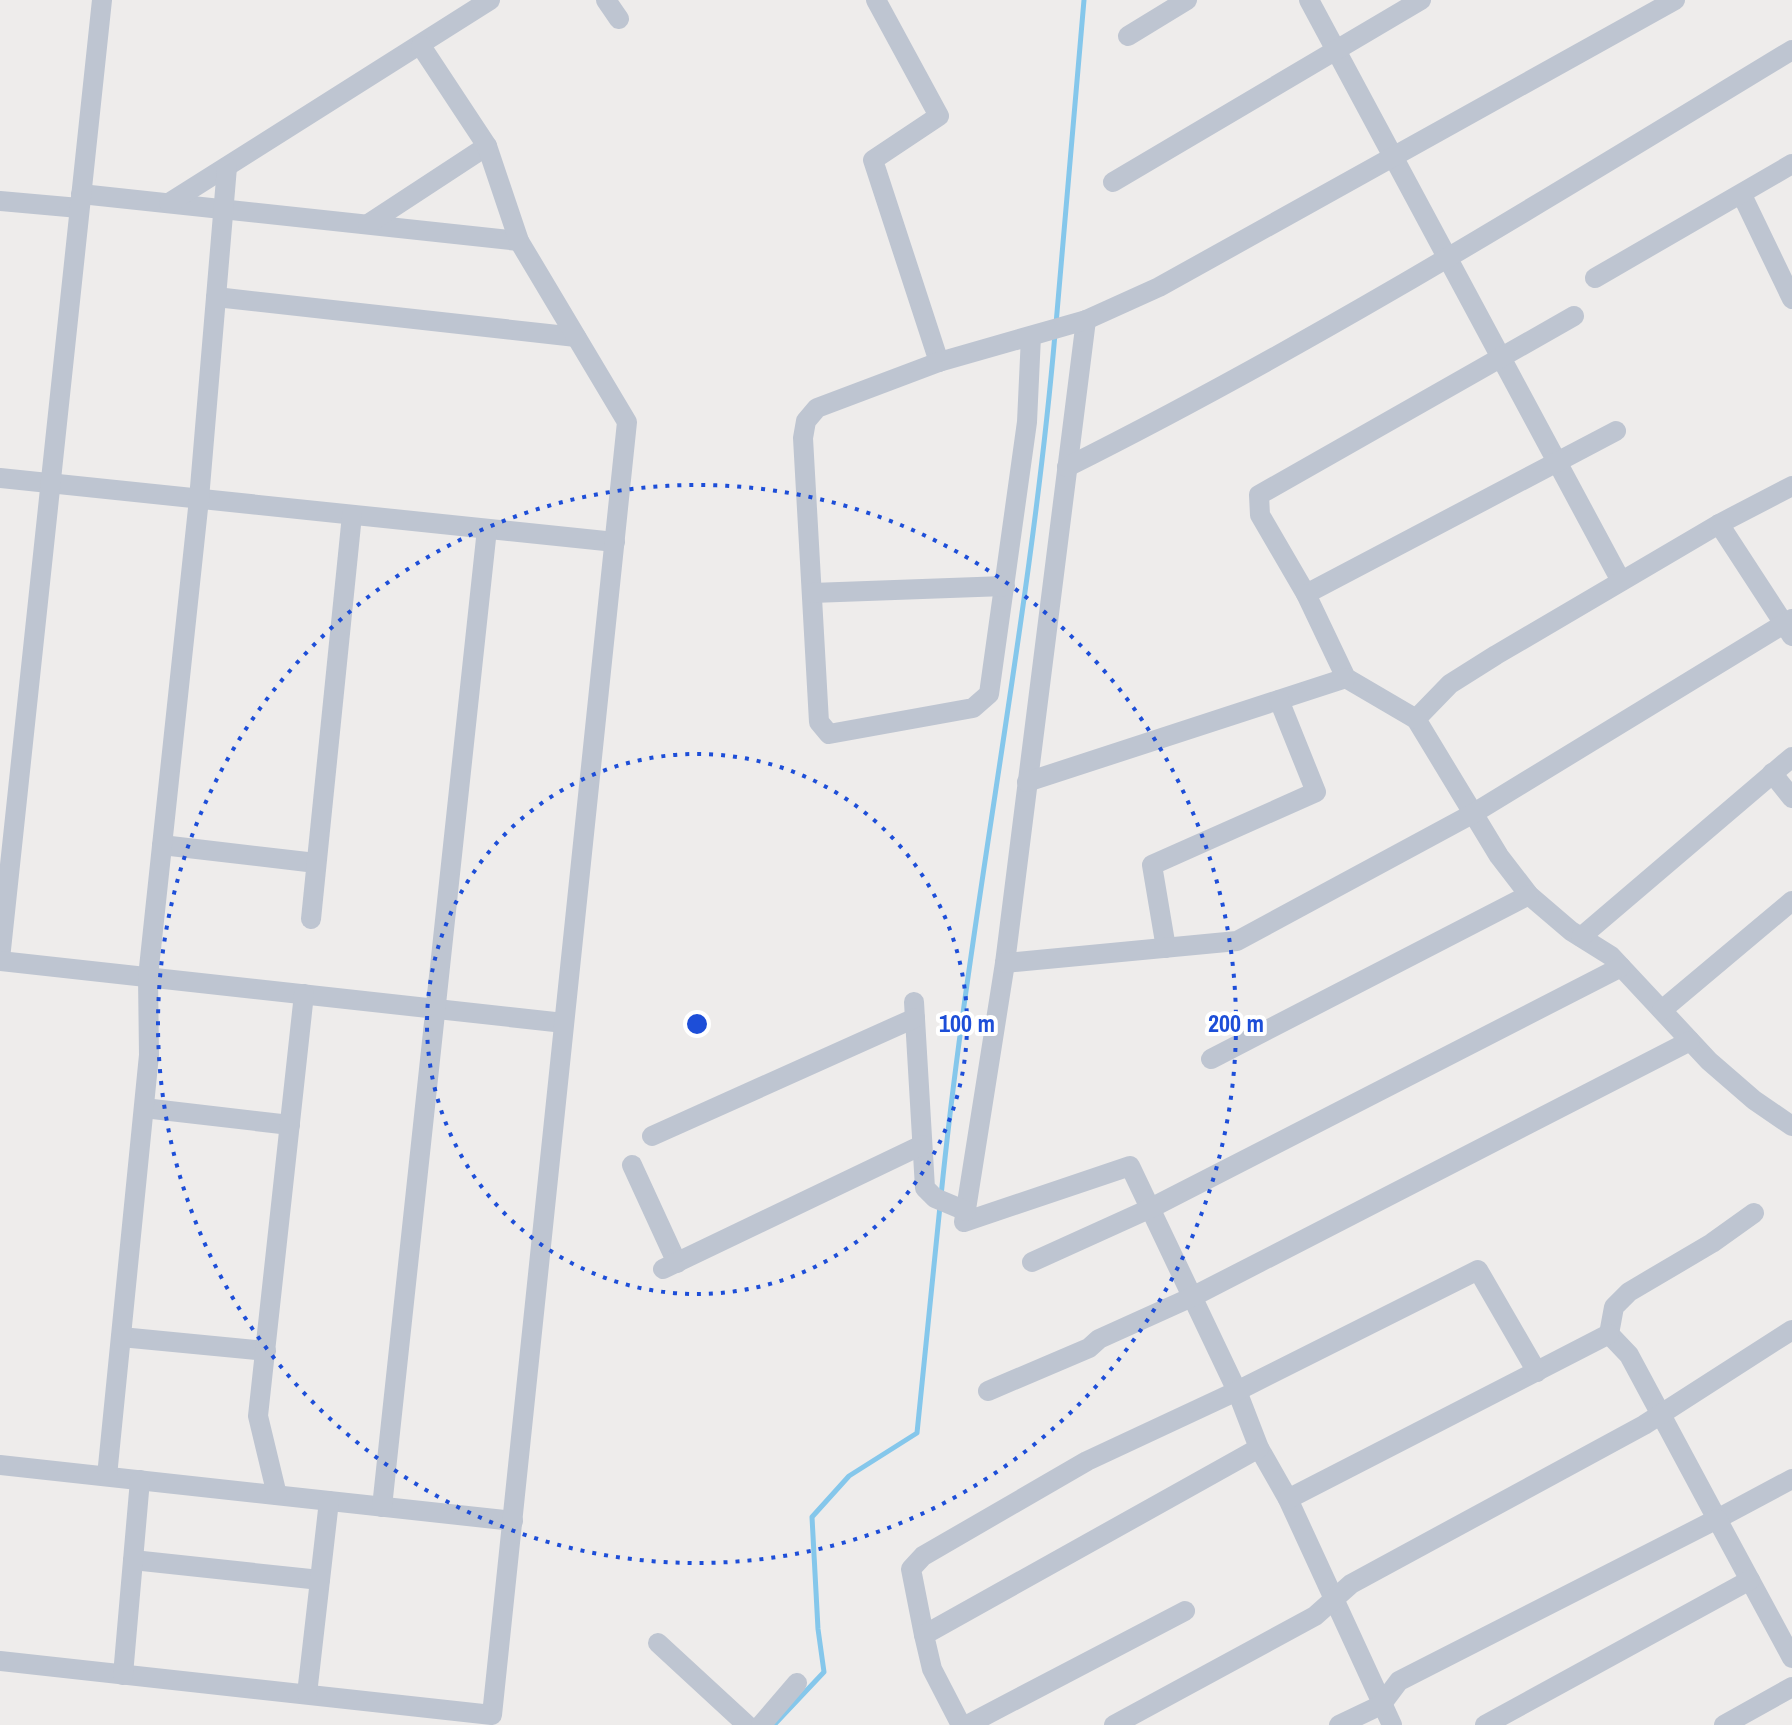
<svg xmlns="http://www.w3.org/2000/svg" width="1792" height="1725" font-family="'Archivo Narrow',sans-serif">
	<rect width="100%" height="100%" fill="#eeeceb"/>
	<g fill="none" stroke-linecap="round" stroke-linejoin="round">
		<g stroke="#85c7eb" stroke-width="5">
			<path d="M 1056,324 L 1084,0"/>
			<path d="M 941,1196 C 970,908 1030,623 1055,334"/>
			<path d="M 774,1725 L 824,1672 L 818,1629 L 812,1517 L 849,1476 L 917,1433 L 940,1206"/>
		</g>
		<g stroke="#bec5d1" stroke-width="20">
			<path d="M 606,0 L 619,19"/>
			<path d="M 876,0 L 939,116 L 873,160 L 939,362"/>
			<path d="M 1309,0 L 1621,581"/>
			<path d="M 1128,36 L 1187,0"/>
			<path d="M 1113,182 L 1421,0"/>
			<path d="M 81,194 L 519,241"/>
			<path d="M 1742,195 L 1792,299"/>
			<path d="M 0,201 L 79,208"/>
			<path d="M 169,203 L 490,0"/>
			<path d="M 368,224 L 487,146"/>
			<path d="M 1595,278 L 1792,164"/>
			<path d="M 216,297 L 576,337"/>
			<path d="M 1574,316 L 1259,495 L 1260,515 L 1306,594 L 1616,431"/>
			<path d="M 1086,320 L 1005,963 L 964,1222 L 1130,1166 L 1237,1391 L 1259,1448 L 1288,1499 L 1392,1725"/>
			<path d="M 1031,336 L 1027,422 L 989,694 L 973,708 L 829,734 L 819,722 L 803,438 L 806,421 L 817,408 L 939,362 L 1086,320 L 1159,287 L 1675,0"/>
			<path d="M 1067,467 C 1317,342 1553,195 1792,50"/>
			<path d="M 0,478 L 615,542"/>
			<path d="M 1792,486 L 1719,524 L 1496,655 L 1450,684 L 1416,719 L 1499,856 L 1529,895 L 1571,931 L 1611,956 L 1709,1061 L 1754,1100 L 1792,1126"/>
			<path d="M 1719,524 L 1792,636"/>
			<path d="M 812,593 L 1005,586"/>
			<path d="M 1306,594 L 1346,678 L 1416,719"/>
			<path d="M 1772,773 L 1792,798"/>
			<path d="M 1027,782 L 1346,678"/>
			<path d="M 162,845 L 316,863"/>
			<path d="M 311,919 L 352,515"/>
			<path d="M 1581,937 L 1792,757"/>
			<path d="M 1166,948 L 1152,865 L 1316,792 L 1279,700"/>
			<path d="M 0,959 L 102,0"/>
			<path d="M 0,961 L 564,1023"/>
			<path d="M 1005,963 L 1237,941 L 1474,813 L 1792,619"/>
			<path d="M 914,1002 L 925,1188 L 935,1198 L 966,1211"/>
			<path d="M 1662,1010 L 1792,901"/>
			<path d="M 1211,1059 L 1529,895"/>
			<path d="M 144,1108 L 290,1125"/>
			<path d="M 652,1136 L 915,1018"/>
			<path d="M 632,1165 L 677,1263"/>
			<path d="M 1032,1262 L 1149,1209 L 1621,967"/>
			<path d="M 663,1269 L 922,1145"/>
			<path d="M 1609,1334 L 1629,1355 L 1717,1519 L 1792,1479"/>
			<path d="M 1609,1334 L 1614,1307 L 1629,1292 L 1712,1243 L 1754,1213"/>
			<path d="M 121,1337 L 266,1351"/>
			<path d="M 988,1391 L 1089,1348 L 1099,1339 L 1192,1297 L 1690,1041"/>
			<path d="M 0,1465 L 513,1521"/>
			<path d="M 107,1476 L 149,1055 L 148,977 L 199,499 L 227,167"/>
			<path d="M 277,1495 L 258,1416 L 304,994"/>
			<path d="M 1288,1499 L 1609,1334"/>
			<path d="M 382,1507 L 487,529"/>
			<path d="M 133,1560 L 320,1580"/>
			<path d="M 924,1635 L 911,1569 L 923,1556 L 1087,1461 L 1237,1391 L 1478,1270 L 1537,1372"/>
			<path d="M 658,1643 L 747,1725"/>
			<path d="M 0,1661 L 492,1715 L 627,422 L 519,241 L 487,146 L 421,46"/>
			<path d="M 123,1675 L 140,1480"/>
			<path d="M 307,1694 L 329,1501"/>
			<path d="M 761,1725 L 797,1683"/>
			<path d="M 961,1725 L 932,1669 L 924,1635 L 1259,1448"/>
			<path d="M 967,1725 L 1185,1611"/>
			<path d="M 1114,1725 L 1315,1616 L 1351,1584 L 1644,1425 L 1792,1330"/>
			<path d="M 1339,1725 L 1381,1705 L 1399,1681 L 1717,1519 L 1792,1658"/>
			<path d="M 1485,1725 L 1750,1580"/>
			<path d="M 1724,1725 L 1792,1687"/>
		</g>
	</g>
	<g fill="none" stroke="#1d4ed8" stroke-width="4" stroke-dasharray="4 8">
		<circle cx="697" cy="1024" r="270"/>
		<circle cx="697" cy="1024" r="539"/>
	</g>
	<circle cx="697" cy="1024" r="12" fill="#1d4ed8" stroke="#fff" stroke-width="4"/>
	<g font-size="24" text-anchor="middle" font-weight="bold" fill="#1d4ed8" stroke="#fff" stroke-width="8" stroke-linejoin="round" paint-order="stroke">
		<text x="967" y="1032">100 m</text>
		<text x="1236" y="1032">200 m</text>
	</g>
</svg>
